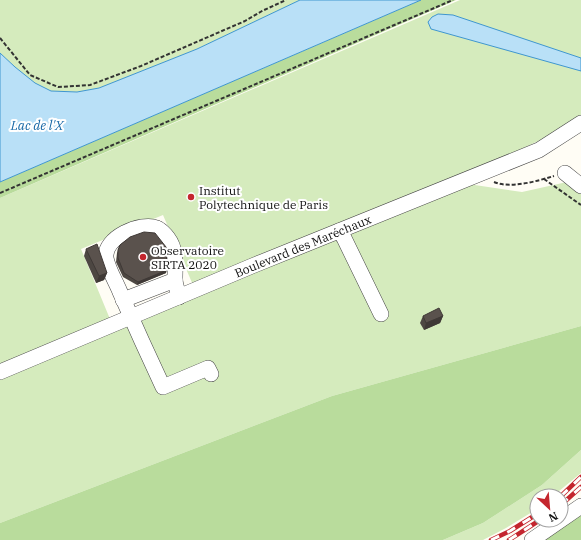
<svg xmlns="http://www.w3.org/2000/svg" width="581" height="540" font-family="'IBM Plex Serif',serif">
	<rect width="100%" height="100%" fill="#fffdf5"/>
	<g fill="#d5ebbd">
		<path d="M 0,0 L 300,0 L 197,49 L 99,88 L 77,92 L 51,91 L 35,83 L 15,67 L 0,53 Z"/>
		<path d="M 460,0 L 581,0 L 581,116 L 559,131 L 505,157 L 193,285 L 163,215 L 81,249 L 110,319 L 0,366 L 0,198 Z"/>
		<path d="M 567,182 L 581,193 L 581,326 L 332,396 L 0,523 L 0,377 L 468,184 L 522,192 Z"/>
		<path d="M 581,450 L 581,473 L 553,496 L 537,496 L 537,509 L 506,528 L 483,540 L 443,540 L 483,523 L 542,485 Z"/>
	</g>
	<g fill="#b9dc9c">
		<path d="M 421,0 L 456,0 L 0,198 L 0,182 Z"/>
		<path d="M 581,326 L 581,450 L 542,485 L 483,523 L 443,540 L 0,540 L 0,523 L 332,396 Z"/>
		<path d="M 581,512 L 581,540 L 541,540 Z"/>
	</g>
	<g fill="#b9e0f7" stroke="#3f96cf">
		<path d="M 300,0 L 421,0 L 0,182 L 0,53 L 15,67 L 35,83 L 51,91 L 77,92 L 99,88 L 197,49 Z"/>
		<path d="M 438,14 L 453,15 L 581,58 L 581,71 L 431,29 L 428,22 L 432,17 Z"/>
	</g>
	<g fill="none" stroke-linecap="round" stroke-linejoin="round">
		<defs>
			<g id="minor">
				<path d="M 565,173 L 581,186"/>
				<path d="M 339,231 L 344,238 L 381,314"/>
				<path d="M 179,297 C 178,291 175,285 175,279 C 175,265 177,250 168,238 C 166,235 160,229 157,228 C 141,221 103,238 106,258 C 108,269 116,282 120,292 C 134,324 148,355 163,387 L 208,368 L 211,374"/>
				<path d="M 123,300 L 175,280"/>
				<path id="s1" d="M 0,372 L 252,266 L 539,150 L 581,123"/>
				<path d="M 532,540 L 581,506"/>
			</g>
		</defs>
		<use href="#minor" stroke="#444" stroke-width="16"/>
		<g stroke="#333" stroke-width="2" stroke-dasharray="4 2" stroke-linecap="butt">
			<path d="M 0,38 L 30,75 L 58,87 L 90,85 L 141,66 L 245,21 L 262,11 L 286,0"/>
			<path d="M 544,179 L 581,205"/>
			<path d="M 494,182 C 511,189 537,181 554,176"/>
			<path d="M 0,193 L 453,0"/>
		</g>
		<use href="#minor" stroke="#fff" stroke-width="15"/>
		<defs>
			<g id="rail">
				<path d="M 561,496 L 581,477"/>
				<path d="M 561,505 L 581,487"/>
				<path d="M 491,540 L 510,531 L 537,514"/>
				<path d="M 509,540 L 540,520"/>
			</g>
		</defs>
		<use href="#rail" stroke="#c4262e" stroke-width="4.5"/>
		<use href="#rail" stroke="#fff" stroke-width="3" stroke-dasharray="9" stroke-linecap="butt"/>
	</g>
	<g fill="#4d4742">
		<path d="M 120,245 L 166,273 L 137,285 L 123,277 L 116,262 L 117,253 Z"/>
		<path d="M 86,249 L 107,273 L 104,280 L 96,283 L 84,256 Z"/>
		<path d="M 423,316 L 443,316 L 440,323 L 424,330 L 420,323 Z"/>
	</g>
	<g fill="#3f3936">
		<path d="M 167,270 L 166,273 L 137,285 L 138,282 Z"/>
		<path d="M 107,273 L 104,280 L 96,283 L 99,276 Z"/>
		<path d="M 443,316 L 440,323 L 424,330 L 426,323 Z"/>
	</g>
	<g fill="#5a524d" stroke="#3f3936">
		<path d="M 144,232 L 155,233 L 166,247 L 167,270 L 138,282 L 124,273 L 118,258 L 118,250 L 120,245 L 130,237 Z"/>
		<path d="M 97,244 L 107,273 L 99,276 L 86,249 Z"/>
		<path d="M 439,308 L 443,316 L 426,323 L 423,316 Z"/>
	</g>
	<g fill="#c4262e" stroke="#fff" stroke-width="1.5">
		<circle cx="191" cy="197" r="4"/>
		<circle cx="143" cy="257" r="4"/>
	</g>
	<g text-anchor="middle" dominant-baseline="central" stroke-width="4" stroke-linejoin="round" paint-order="stroke">
		<g font-size="12" fill="#111" stroke="#fff" text-anchor="start">
			<text x="199" y="190">Institut<tspan x="199" dy="14">Polytechnique de Paris</tspan></text>
			<text x="151" y="250">Observatoire<tspan x="151" dy="14">SIRTA 2020</tspan></text>
		</g>
		<g font-size="12" fill="#111" stroke="#fff">
			<text stroke="none"><textPath href="#s1" startOffset="328">Boulevard des Maréchaux</textPath></text>
		</g>
		<g font-size="13" font-style="italic" fill="#1768a6" stroke="#fff">
			<text x="37" y="125">Lac de l'X</text>
		</g>
	</g>
	<g transform="translate(549 508) rotate(154)"><circle r="19" fill="#ffffff" stroke="#a0a0a0"/>
	<path d="M0-3L7 15L0 10L-7 15Z" fill="#c4262e"/>
	<text y="-6" font-size="11" font-weight="bold" text-anchor="middle" fill="#111111">N</text>
	</g>
</svg>
